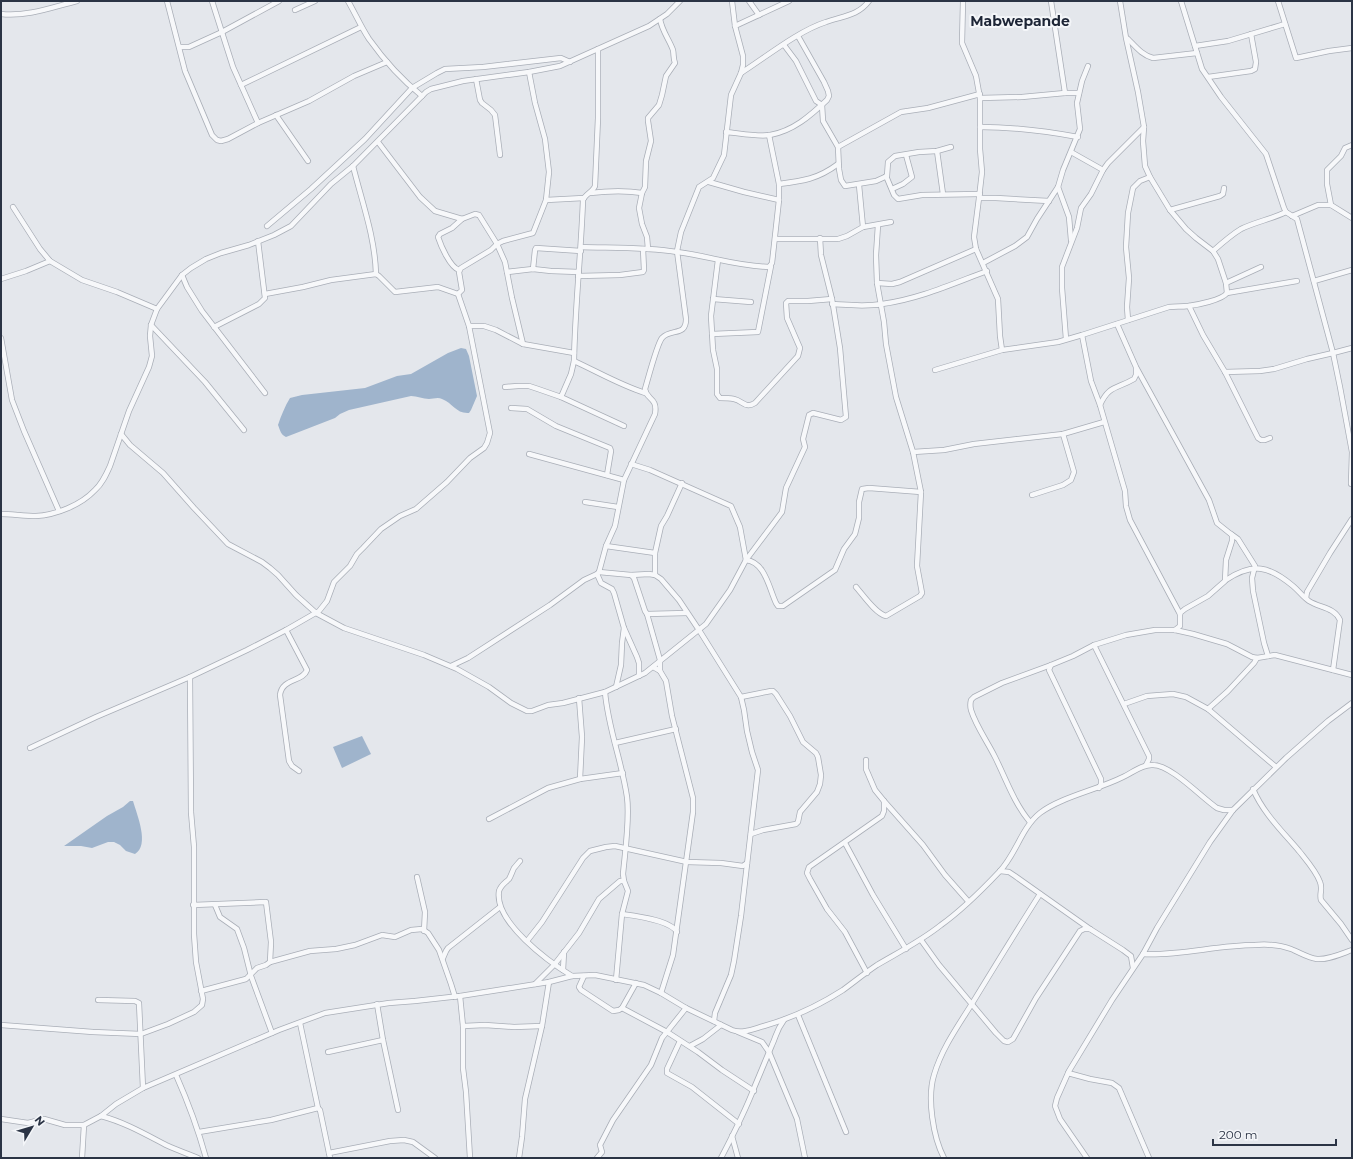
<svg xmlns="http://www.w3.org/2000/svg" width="1353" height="1159" font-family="Montserrat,sans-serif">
	<rect width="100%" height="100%" fill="#e4e7ec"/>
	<g fill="#9fb4cc">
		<path d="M 461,348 L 466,349 L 469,356 L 477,396 L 471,410 L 469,413 C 456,414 453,403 442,399 C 438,397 433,399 429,399 C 423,399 417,396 411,396 L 349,410 L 340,414 L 335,418 L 286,437 C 281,435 280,430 278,425 C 281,416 285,406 290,398 L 302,395 L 365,388 L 397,376 L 411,374 L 448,353 Z"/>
		<path d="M 362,736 L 371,754 L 342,768 L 333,747 Z"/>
		<path d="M 130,801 L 133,801 C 137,815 150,845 135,854 L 126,851 L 120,845 L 114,842 L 108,842 L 92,848 L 81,846 L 64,846 L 107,816 L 123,807 Z"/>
	</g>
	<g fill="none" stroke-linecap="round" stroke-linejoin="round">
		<defs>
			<g id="minor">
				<path d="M 167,1 L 185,71 L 212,135 L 217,140 L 221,141 L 228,139 L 258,123 L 309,101 L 354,76 L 387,62"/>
				<path d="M 212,1 L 233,67 L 258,123"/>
				<path d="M 348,1 C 355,13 361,27 369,39 C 384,60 402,80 422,96"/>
				<path d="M 749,1 L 759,15"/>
				<path d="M 963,1 L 962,43 L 976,76 L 980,98 L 980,149 L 982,172 L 979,198 L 974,237 L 976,249 L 998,299 L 1000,336 L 1002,350"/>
				<path d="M 1051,1 L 1065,93"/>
				<path d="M 1181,1 L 1202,69 L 1221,97 L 1266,154 L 1284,208 L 1286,212 L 1297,219 L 1333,353 L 1340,387 L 1352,452 L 1351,484"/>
				<path d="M 1278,1 L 1296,58 L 1329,51 L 1352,48"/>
				<path d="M 295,10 L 315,1"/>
				<path d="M 1,14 C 27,17 53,7 77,1"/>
				<path d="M 735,26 L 789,1"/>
				<path d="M 1128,39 C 1136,47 1142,55 1153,58 L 1197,53"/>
				<path d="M 784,45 L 796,61 L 816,101 L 822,105 L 823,121 L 838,147 L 839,169 L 841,180 L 845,186 L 876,181 L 887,176 L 888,162 L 895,156 L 919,152 L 937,151 L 951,147"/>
				<path d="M 1195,46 L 1228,41 L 1285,24"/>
				<path d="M 180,47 L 189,47 L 222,32 L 279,1"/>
				<path d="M 741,73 C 766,57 798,31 826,22 C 842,16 858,16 869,1"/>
				<path d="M 1208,77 L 1251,71 L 1255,69 L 1256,62 L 1251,34"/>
				<path d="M 476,79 L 480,100 L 482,103 L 491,110 L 495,115 L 500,155"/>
				<path d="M 241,85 L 361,27"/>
				<path d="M 980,98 L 1022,97 L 1065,93 L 1079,93"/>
				<path d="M 276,115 L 308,161"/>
				<path d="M 980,127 C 1013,127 1045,131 1078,137"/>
				<path d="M 726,132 C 738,133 758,137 770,135 C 793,131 810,116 827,100 L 829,96 L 828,91 L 824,82 L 798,36"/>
				<path d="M 378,142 L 420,197 L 435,211 L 462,219 L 475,214 L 479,215 L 497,244 L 505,262 L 512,298 L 523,344"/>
				<path d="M 838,147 L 901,112 L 928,108 L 980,94"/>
				<path d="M 937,151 L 943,194"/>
				<path d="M 1071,152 L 1103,170"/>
				<path d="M 353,166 C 362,202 375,237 376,274"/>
				<path d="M 886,176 L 894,195 L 898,199 L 922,195 L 980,194"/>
				<path d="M 709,182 L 744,192 L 779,200"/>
				<path d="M 779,184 C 803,181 818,179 838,164"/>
				<path d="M 859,185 L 863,227"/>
				<path d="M 892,189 L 903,184 L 912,177 L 906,155"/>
				<path d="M 590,193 C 607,191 624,190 642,193"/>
				<path d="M 979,198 L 996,198 L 1049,201"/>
				<path d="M 546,200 L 584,198"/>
				<path d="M 1331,205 L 1327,184 L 1327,170 L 1341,156 L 1345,148 L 1352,145"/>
				<path d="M 13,207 L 40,249 L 50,261 L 82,280 L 117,292 L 157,309"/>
				<path d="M 1170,210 L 1220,196 L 1223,194 L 1224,188"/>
				<path d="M 1292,216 L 1318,205 L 1331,205 L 1352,218"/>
				<path d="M 267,226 L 311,189 L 365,139 L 412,88 L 437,73 L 445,69 L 483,67 L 561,58 L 570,62"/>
				<path d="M 775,239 L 838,239 L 847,236 L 863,227 L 891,222"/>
				<path d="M 1071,240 L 1069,217 L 1058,187 L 1063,170 L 1080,129 L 1077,103 L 1082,81 L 1088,66"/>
				<path d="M 581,247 C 613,248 646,247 677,252 C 709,256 736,266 769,267 L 772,263 L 779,200 L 779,184 L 769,135"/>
				<path d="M 648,249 L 647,237 L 642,224 L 639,208 L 642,193 L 645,187 L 646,161 L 651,141 L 648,121 L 648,118 L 659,105 L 662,95 L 666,76 L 675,63 C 673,58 674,55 673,50 C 669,39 662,31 660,19"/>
				<path d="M 1213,251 C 1222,243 1231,235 1241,229 C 1255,222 1272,219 1286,212"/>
				<path d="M 718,260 L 711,316 L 713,350 L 717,369 L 717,394 L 720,398 C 724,398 729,398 734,399 C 743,401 745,409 755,403 L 798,356 L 800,348 L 787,318 L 786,303 L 788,301 L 808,301 L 832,299"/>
				<path d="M 983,263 L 1015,246 L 1027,237 L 1037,219 L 1058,187"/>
				<path d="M 533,269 L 535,250 L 536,248 L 581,251"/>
				<path d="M 459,270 C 450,267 441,246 438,237 L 440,234 L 452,228 L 462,219"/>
				<path d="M 507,272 L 533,269 L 551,271 L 579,272"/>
				<path d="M 182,275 L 187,287 L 202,311 L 265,393"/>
				<path d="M 578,276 L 620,275 L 643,272 L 644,270 L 643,249"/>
				<path d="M 1,279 L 26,271 L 50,261"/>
				<path d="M 1314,281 L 1352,270"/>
				<path d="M 877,283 L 892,284 L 900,282 L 976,249"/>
				<path d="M 1226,283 L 1261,267"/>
				<path d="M 1227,293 L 1297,281"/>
				<path d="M 265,294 L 303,287 L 331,280 L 376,274 L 379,276 L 395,292 L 438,287 L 458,294 L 462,290 L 459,272 L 461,268 L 491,250 L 497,244 L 503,241 L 533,233 L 546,200 L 549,172 L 545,139 L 535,103 L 529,72"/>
				<path d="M 713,299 L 751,302"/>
				<path d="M 832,304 C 849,305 865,307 882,304 C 919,299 952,284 987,271"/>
				<path d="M 1189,306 L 1203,335 L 1225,372 L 1258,438 L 1261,440 L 1265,440 L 1270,438"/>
				<path d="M 1128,320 L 1127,307 L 1129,278 L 1126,247 L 1128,213 L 1133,188 L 1140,181 L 1150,177"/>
				<path d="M 1117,324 L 1136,367 L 1209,500 L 1217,523 L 1232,535 L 1232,541 L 1226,560 L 1225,581 L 1208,596 L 1185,609 L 1180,613 L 1180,626 L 1175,630"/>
				<path d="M 151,325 L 205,382 L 244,430"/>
				<path d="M 469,326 L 484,326 L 496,330 L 523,344 L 574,353"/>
				<path d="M 214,327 L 259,304 L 265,298 L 258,241"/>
				<path d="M 712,334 L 758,332 L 771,266"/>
				<path d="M 1082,335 L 1091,381 L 1100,405 L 1125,491 L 1126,506 L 1130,520 L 1180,614"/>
				<path d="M 1,338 L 12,400 L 24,431 L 59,511"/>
				<path d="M 1066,339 L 1062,288 L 1062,267 L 1077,228 L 1081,208 L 1091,194 L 1103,170 L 1108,163 L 1144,127"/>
				<path d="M 574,361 C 598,372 620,385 645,393"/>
				<path d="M 935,370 L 1002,350 L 1058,342 L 1082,335 L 1169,307 C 1175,306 1181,307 1188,306 C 1197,305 1222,300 1227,293 L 1226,283 L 1218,259 L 1213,251 L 1196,238 L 1186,229 L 1170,210 L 1150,177 L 1145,166 L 1143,141 L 1144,127 L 1138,92 L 1126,38 L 1120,1"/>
				<path d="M 1225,372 L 1260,371 L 1274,369 L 1307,359 L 1333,353 L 1352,348"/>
				<path d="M 505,387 L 518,386 L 529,386 L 538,389 L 561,397 L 624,426"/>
				<path d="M 561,397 L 571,374 L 574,361 C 575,307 581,254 583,200 C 585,194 593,192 595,186 L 598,118 L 598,49"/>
				<path d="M 1100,405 C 1109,385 1117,389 1134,379 L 1136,375 L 1136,368"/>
				<path d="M 511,408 L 527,409 L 556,426 L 610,448 L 611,451 L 607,475"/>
				<path d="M 121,434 L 130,445 L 163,473 L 194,508 L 228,544 L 262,562 L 270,568 L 278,575 L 296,595 L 316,613 L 344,628 L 424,655 L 457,669 L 489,687 L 511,703 L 527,711 L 532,711 L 548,705 L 563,703 L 605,692 L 645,673 L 706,624 L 730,590 L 746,560 C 765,562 769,588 776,603 L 778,606 L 783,606 L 835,570 L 844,549 L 855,534 L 859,518 L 859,502 L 862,489 L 869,488 L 921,492"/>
				<path d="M 913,452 L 944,450 L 974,444 L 1063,434 L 1104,422"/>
				<path d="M 529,454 L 624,480"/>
				<path d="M 631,464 L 650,470 L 731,506 L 740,527 L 746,560"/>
				<path d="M 1032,495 L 1063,485 L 1071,480 L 1074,472 L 1063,434"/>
				<path d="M 585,502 L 618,507"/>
				<path d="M 1,514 C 12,514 24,516 36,516 C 56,515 81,505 95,490 C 102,484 106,475 110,466 L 129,411 L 149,367 L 152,356 L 150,336 L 151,325 L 157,309 L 182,275 L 191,268 L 206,259 L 221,253 L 249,245 L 274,235 L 291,226 L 331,184 L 353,166 L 426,92 L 431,89 L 463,81 L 529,72 L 560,66 L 649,26 L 667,14 L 680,1"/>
				<path d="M 1231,534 L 1238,539 L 1255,566 L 1252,578 L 1253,591 L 1264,643 L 1268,656"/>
				<path d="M 606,546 L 655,553"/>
				<path d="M 746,560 L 782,512 L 786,488 L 805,447 L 803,439 L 809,415 L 813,413 L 841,420 L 846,417 L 840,348 L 832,299 L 821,255 L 820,238"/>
				<path d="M 599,572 L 631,575 L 634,578 L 645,611 L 647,614 L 687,613"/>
				<path d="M 597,574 L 601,583 L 612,589 L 614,593 L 624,628 L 637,657 L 639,663 L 639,676"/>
				<path d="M 631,575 L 649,574 L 655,575 L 661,579 L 679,600 L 699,630 L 741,697 L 744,710 L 747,731 L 752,752 L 758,770 L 741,916 L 734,961 L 731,975 L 715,1013 L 714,1021"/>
				<path d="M 655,575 L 655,553 L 661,526 L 667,516 L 682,483"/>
				<path d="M 1226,580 C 1253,562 1269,566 1293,586 C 1299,591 1303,597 1309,601 C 1320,608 1334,607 1340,620 L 1333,670"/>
				<path d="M 856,587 C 863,595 876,614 886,616 L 920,596 L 922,593 L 917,566 L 921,492 L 913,452 L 896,397 L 886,344 L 884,322 L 877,283 L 876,255 L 878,225"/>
				<path d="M 1306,598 L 1307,592 L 1330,553 L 1352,519"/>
				<path d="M 647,614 L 660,660 L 660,671"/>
				<path d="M 286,630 L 307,670 C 303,682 282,678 280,695 L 289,761 L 292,766 L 299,771"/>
				<path d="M 1094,645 L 1149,756 L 1149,759 L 1146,765"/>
				<path d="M 1051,665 L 1049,670 L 1101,779 L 1101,784 L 1099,788"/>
				<path d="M 451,666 L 468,658 L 550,605 L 584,580 L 597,574 L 599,572 L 606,546 L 615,526 L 624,480 L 655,414 C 658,397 646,400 645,389 C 648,379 657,344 662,338 C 671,328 686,337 686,319 L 677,251 L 681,232 L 699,187 L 713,178 L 724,155 L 731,95 L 741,73 L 743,65 L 743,56 L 735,26 L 732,1"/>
				<path d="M 653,667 L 660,671 L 666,681 L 672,716 L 693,798 L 693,812 L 673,955 L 661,993"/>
				<path d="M 616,687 L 621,665 L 622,643 L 624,628"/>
				<path d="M 741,697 L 771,691 L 773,691 L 776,694 L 790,716 L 803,742 L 816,753 L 818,757 L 821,775 L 820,784 L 817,792 L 800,812 L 798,822 L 796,824 L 763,830 L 751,834"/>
				<path d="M 579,698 L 582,737 L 580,779"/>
				<path d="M 1124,704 L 1147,696 L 1173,694 L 1186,697 L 1208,709 L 1276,767"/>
				<path d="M 1208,709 L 1228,691 L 1254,663 L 1257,658"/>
				<path d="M 615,743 L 676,729"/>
				<path d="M 30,748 L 96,717 L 190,677 L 247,650 L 286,630 L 319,611 L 327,601 L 334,582 L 350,566 L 357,554 L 363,548 L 381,529 L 400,516 L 416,509 L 447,482 L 470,458 L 484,448 L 487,443 L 490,433 L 469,326 L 458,294"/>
				<path d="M 866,760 L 866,769 L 875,790 L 884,801 L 923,845 L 945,875 L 968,901"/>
				<path d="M 1253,789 C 1263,813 1283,832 1299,851 C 1307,861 1316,871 1320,882 C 1323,889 1319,894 1321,900 L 1341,924 L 1352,940"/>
				<path d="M 489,819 L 548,788 L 580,779 L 623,773"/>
				<path d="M 1030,822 C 1014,803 1006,779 995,757 C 987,741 976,726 971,710 C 970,706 970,704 971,700 L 974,697 L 1002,683 L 1051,665 L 1073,656 L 1094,645 L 1126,635 L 1155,630 L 1175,630 L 1193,634 L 1227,644 L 1252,657 L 1257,658 L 1275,655 L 1352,675"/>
				<path d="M 845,843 L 873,895 L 906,949"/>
				<path d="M 520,861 C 518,863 516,866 514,868 C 512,872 511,876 509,879 C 505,883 501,885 499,891 C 494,922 549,962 572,976"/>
				<path d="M 1000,871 L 1009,872 L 1015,876 L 1090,929 L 1123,950 L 1131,956 L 1133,968"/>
				<path d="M 417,877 L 425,912 L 424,931"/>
				<path d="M 193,905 L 266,902 L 271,942 L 270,962 L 266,965 L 257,968 L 246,979 L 201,991"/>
				<path d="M 215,905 L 220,917 L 237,929 L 244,948 L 251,976 L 272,1033"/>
				<path d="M 622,914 C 636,916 670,920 677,932"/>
				<path d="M 921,940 L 939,965 L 996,1033 L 1004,1041 L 1008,1042 L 1013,1039 L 1036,998 L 1080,931 L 1084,929 L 1090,929"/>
				<path d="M 527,941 L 542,922 L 583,858 L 590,851 L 606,847 L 615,846 L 687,862 L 721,863 L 743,866 L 747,863"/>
				<path d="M 1143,954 C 1180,956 1217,945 1255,945 C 1267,944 1280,945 1291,949 C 1299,952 1308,958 1317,959 C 1328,960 1341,954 1352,950"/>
				<path d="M 443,958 L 446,951 L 448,948 L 500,907"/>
				<path d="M 270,962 L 310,951 L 336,949 L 355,945 L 382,935 L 395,937 L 411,930 L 422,929 L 428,933 L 439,950 L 451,984 L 455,997"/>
				<path d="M 563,970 L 564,952"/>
				<path d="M 867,973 L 845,932 L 827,909 L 810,879 L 807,873 L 809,867 L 882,816 L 884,811 L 884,801"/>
				<path d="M 584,976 L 579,987 L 581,990 L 613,1011 L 619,1010 L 622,1008 L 636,983"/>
				<path d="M 616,980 L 622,914 L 628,891 L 624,881"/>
				<path d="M 535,984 L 554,965 L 579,933 L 599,899 L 620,881 L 624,881 L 623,874 C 625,852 630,819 627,797 C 622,762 608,728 605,692"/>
				<path d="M 460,996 L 463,1026 L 463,1068 L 466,1092 L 470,1158"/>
				<path d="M 98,1000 L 135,1001 L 139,1003 L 143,1088"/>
				<path d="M 377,1004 L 383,1040 L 398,1110"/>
				<path d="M 622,1008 L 667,1032 L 698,1052 L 722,1070 L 754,1091"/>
				<path d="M 798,1015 L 846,1132"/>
				<path d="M 300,1023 L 318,1108"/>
				<path d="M 1,1025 L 93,1032 L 141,1034 L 168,1024 L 194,1012 L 202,1005 L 203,999 L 196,962 L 194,934 L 194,847 L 191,812 L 190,677"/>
				<path d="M 463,1026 L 485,1025 L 514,1027 L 542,1026"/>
				<path d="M 738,1032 L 762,1042 L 769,1052 L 797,1119 L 805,1158"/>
				<path d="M 680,1041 L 667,1069 L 667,1073 L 692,1087 L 739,1124"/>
				<path d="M 690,1046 L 703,1039 L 721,1025"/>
				<path d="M 328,1052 L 383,1040"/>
				<path d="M 1068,1073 L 1090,1079 L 1112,1083 L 1119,1088 L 1149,1158"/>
				<path d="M 176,1075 C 188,1102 198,1129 206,1158"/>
				<path d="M 101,1116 C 124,1122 145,1134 166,1145 C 177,1150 188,1154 198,1158"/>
				<path d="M 1,1119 L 28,1123 L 44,1119 L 65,1125 L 84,1125 L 101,1116 L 116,1104 L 143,1088 L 279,1030 L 325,1013 L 389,1003 L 415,1001 L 460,996 L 549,982 L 572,976 L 595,975 L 644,985 L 661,993 L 686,1008 L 732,1030 C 742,1034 753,1029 764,1026 C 792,1018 818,1006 843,990 C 854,982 865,973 877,965 C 899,952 921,941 941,925 C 962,910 981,891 999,872 C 1016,855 1021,828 1040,813 C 1061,797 1097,790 1123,777 C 1132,773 1142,764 1153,765 C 1171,765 1201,797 1217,808 L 1224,810 L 1233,810"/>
				<path d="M 199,1132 L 271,1120 L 318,1108 L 320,1110 L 330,1158"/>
				<path d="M 732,1136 L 738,1158"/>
				<path d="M 329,1153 L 390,1141 L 404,1140 L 413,1142 L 435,1158"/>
				<path d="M 82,1158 L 84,1125"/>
				<path d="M 519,1158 L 522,1137 L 525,1099 L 542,1026 L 549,982"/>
				<path d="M 597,1158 L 602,1152 L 600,1145 L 613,1120 L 651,1065 L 662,1038 L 686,1008"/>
				<path d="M 721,1158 C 733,1135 745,1112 754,1088 C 760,1074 766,1059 772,1045 C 777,1034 776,1031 784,1020"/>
				<path d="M 944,1158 C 933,1137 927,1098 934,1075 C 942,1048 958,1026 973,1002 C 995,966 1017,930 1040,894"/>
				<path d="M 1087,1158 L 1060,1119 L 1055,1106 L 1057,1098 L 1069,1071 L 1112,1000 L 1143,954 L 1157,928 L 1210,842 L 1233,810 L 1286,758 L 1328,721 L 1352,703"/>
			</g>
		</defs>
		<use href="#minor" stroke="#a9aeb7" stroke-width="6"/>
		<use href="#minor" stroke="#f7f8fa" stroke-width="4.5"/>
	</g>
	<g text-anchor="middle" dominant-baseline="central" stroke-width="4" stroke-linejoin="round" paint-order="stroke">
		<g font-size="14" font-weight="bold" fill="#1d2536" stroke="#f4f6f9">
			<text x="1020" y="21">Mabwepande</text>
		</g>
	</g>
	<rect width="1353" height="1159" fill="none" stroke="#2b3445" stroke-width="4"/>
	<g transform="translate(32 1127) rotate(52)" stroke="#f4f6f9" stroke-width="3" paint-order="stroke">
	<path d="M0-3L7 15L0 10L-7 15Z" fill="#2b3445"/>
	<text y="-6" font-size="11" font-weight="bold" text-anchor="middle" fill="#2b3445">N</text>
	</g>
	<path d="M1213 1139v6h123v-6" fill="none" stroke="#2b3445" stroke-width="2"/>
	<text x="1219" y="1139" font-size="12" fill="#2b3445" stroke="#f4f6f9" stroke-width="3" paint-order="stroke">200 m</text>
</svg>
